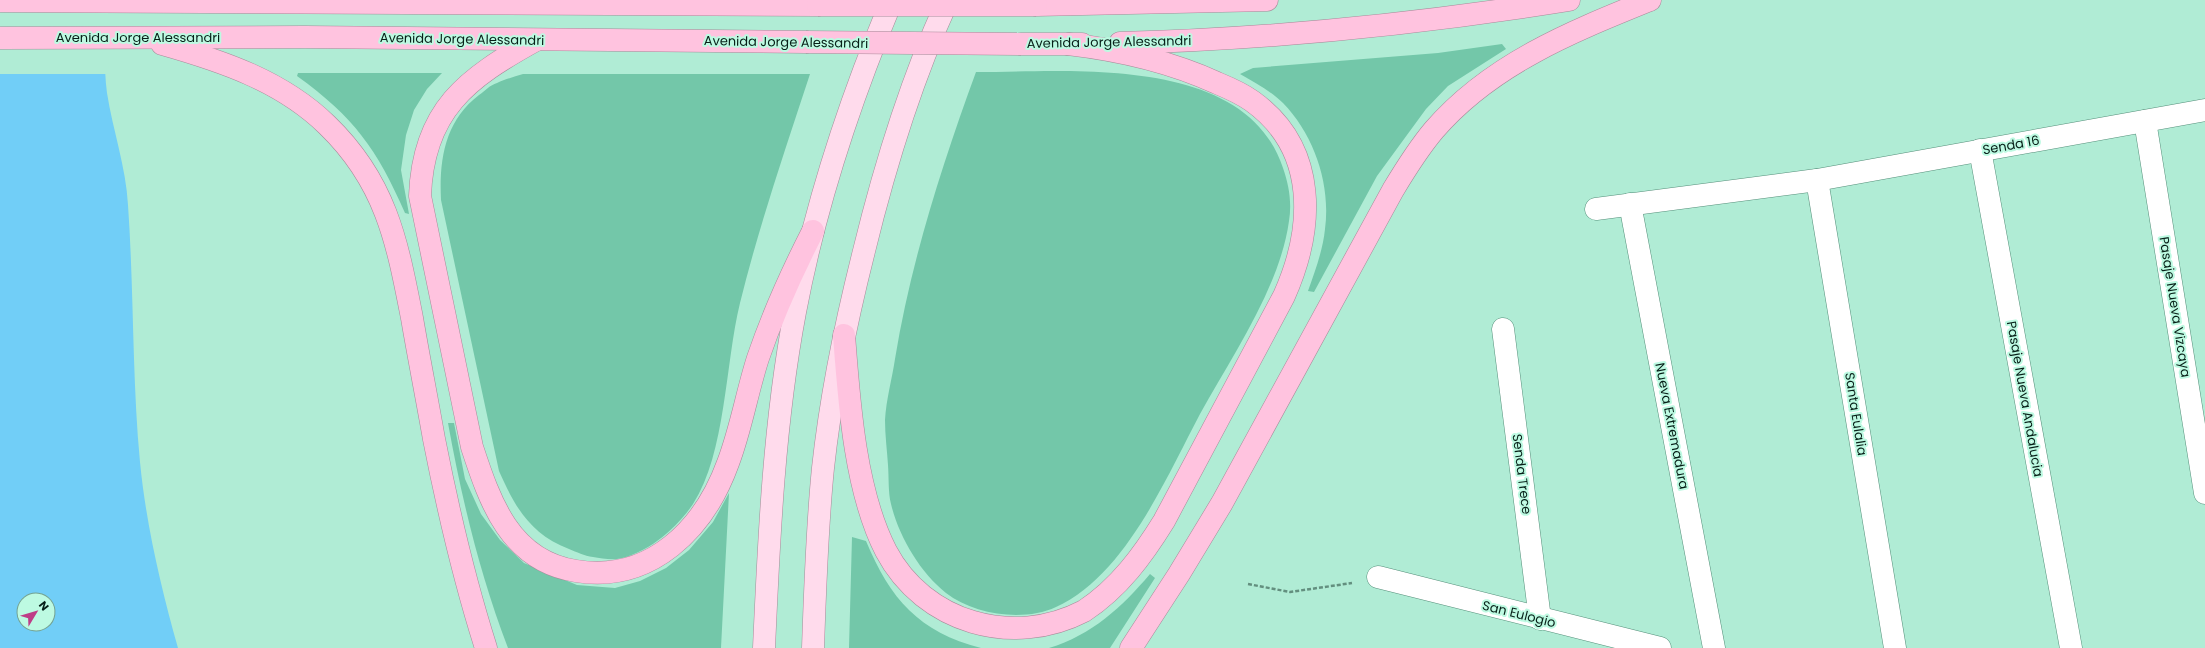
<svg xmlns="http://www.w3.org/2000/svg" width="2205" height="648" font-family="Poppins,sans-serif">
	<rect width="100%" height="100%" fill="#b0ecd5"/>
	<g fill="#73c7a9">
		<path d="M 1502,44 L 1506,49 L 1448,86 L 1426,109 L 1377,176 L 1314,292 L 1308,291 C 1315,271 1323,250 1325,229 C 1331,184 1314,135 1283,103 C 1271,91 1254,82 1240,74 L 1253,68 L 1438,53 Z"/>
		<path d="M 976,72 C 1070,72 1246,54 1283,168 C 1289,185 1292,203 1289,221 C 1280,287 1232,356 1200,414 C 1166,478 1125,576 1056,607 C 1024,622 974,615 946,593 C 920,572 899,537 891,504 C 888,492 889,478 888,465 C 887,450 885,435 885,420 C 886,400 892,379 895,359 C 911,261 942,165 976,72 Z"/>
		<path d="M 298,73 L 442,73 L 427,89 L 414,110 L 406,135 L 401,170 L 409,214 L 405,213 C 377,149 354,117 297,76 Z"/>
		<path d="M 523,74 L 810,74 C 785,150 759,226 740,303 C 725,364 726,453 693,504 C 676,529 647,554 617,559 C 610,560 600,558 593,557 C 584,556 577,552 569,549 C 530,534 515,507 499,471 L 441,200 C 439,159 445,121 479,95 C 485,91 490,85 497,83 C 505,79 514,77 523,74 Z"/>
		<path d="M 448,423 L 454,423 L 465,479 L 481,514 L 500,540 L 524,563 L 577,585 L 615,588 L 640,581 L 666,568 L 689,550 L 713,522 L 729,493 L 721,648 L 508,648 C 480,575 462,500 448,423 Z"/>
		<path d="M 852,537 L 866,541 C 890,599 919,632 981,648 L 849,648 Z"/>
		<path d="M 1150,574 L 1155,578 L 1110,648 L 1049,648 C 1092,635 1122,607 1150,574 Z"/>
	</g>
	<path fill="#71cef7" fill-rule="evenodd" d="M 0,0 L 105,23 C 105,46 104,71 107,93 C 113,131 126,167 128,205 C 134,291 132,376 140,462 C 146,524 161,588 178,648 L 0,648 ZM 24,600 L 48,600 L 48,624 L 24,624 Z"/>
	<path fill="#b0ecd5" d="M 0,0 L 107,0 L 109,74 L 0,74 Z"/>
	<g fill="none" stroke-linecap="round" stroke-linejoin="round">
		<defs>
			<g id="minor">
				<path d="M 2145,121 L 2205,493"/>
				<path d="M 1980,150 L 2071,648"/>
				<path d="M 1817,180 L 1895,648"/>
				<path d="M 1630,204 L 1714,648"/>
				<path d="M 1596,209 L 1817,180 L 2205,110"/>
				<path d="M 1503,329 L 1540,619"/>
				<path d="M 1378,577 L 1660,648"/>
			</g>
			<g id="major">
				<path d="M 764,648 C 769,536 774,423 795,312 C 815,206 850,100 892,0"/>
				<path d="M 813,648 C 815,588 817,527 823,468 C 831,394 846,322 864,251 C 885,165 911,80 948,0"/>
			</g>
			<g id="highway">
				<path d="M 0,1 L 818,5"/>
				<path d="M 1036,5 L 1267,0"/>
				<path d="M 0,38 L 305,37 L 806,42"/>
				<path d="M 536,40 C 467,78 423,110 420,196 L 472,447 C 490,502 510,561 576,571 C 651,583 704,529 728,463 C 741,429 747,392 758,358 C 773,314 792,272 813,231"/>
				<path d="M 1120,43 C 1271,39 1420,24 1569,0"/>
				<path d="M 162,44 C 222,61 282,81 327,125 C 386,182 397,241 412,318 C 419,359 427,399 434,439 C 448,510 464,579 486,648"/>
				<path d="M 1021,44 L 1082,44"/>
				<path d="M 844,335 C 849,402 855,491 886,551 C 924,623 1013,648 1084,611 C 1119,588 1143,555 1164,521 L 1284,296 C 1314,229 1319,149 1252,101 C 1241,93 1229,88 1217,83 C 1169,61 1120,50 1068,44"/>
				<path d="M 1131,648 L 1179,574 L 1222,503 L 1393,190 C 1405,170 1418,149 1434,130 C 1491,64 1571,32 1650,0"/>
			</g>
		</defs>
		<use href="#minor" stroke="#558f7a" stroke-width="23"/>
		<use href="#major" stroke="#a88a99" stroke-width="23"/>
		<use href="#highway" stroke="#a88a99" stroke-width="23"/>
		<path stroke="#638f7f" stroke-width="2.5" stroke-dasharray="4 2" stroke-linecap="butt" d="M 1248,584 L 1290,592 L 1352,583"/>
		<use href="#minor" stroke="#fff" stroke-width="22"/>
		<use href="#major" stroke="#ffdbec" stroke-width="22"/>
		<use href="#highway" stroke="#ffc3df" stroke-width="22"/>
		<defs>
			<g id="highway-bridge">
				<path d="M 818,5 L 1036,5"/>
				<path d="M 806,42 L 1021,44"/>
			</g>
		</defs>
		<use href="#highway-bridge" stroke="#a88a99" stroke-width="23" stroke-linecap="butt"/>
		<use href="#highway-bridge" stroke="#ffc3df" stroke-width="22"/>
	</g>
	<g text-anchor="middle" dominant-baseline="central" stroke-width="4" stroke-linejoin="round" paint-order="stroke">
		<g font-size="13" fill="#072018" stroke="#bdfae2">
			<text x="138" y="37">Avenida Jorge Alessandri</text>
			<text transform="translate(462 39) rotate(1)">Avenida Jorge Alessandri</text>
			<text transform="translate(786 42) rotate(1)">Avenida Jorge Alessandri</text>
			<text transform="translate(1109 42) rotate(-1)">Avenida Jorge Alessandri</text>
			<text transform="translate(2011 145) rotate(-10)">Senda 16</text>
			<text transform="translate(2175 307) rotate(81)">Pasaje Nueva Vizcaya</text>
			<text transform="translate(2025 399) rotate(80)">Pasaje Nueva Andalucia</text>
			<text transform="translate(1856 414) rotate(81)">Santa Eulalia</text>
			<text transform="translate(1672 426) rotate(79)">Nueva Extremadura</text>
			<text transform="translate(1522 474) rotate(83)">Senda Trece</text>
			<text transform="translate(1519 614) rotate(14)">San Eulogio</text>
		</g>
	</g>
	<g transform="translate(36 612) rotate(52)"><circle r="19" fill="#bdfae2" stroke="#74a391"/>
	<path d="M0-3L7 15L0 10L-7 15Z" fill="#be3d87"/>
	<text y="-6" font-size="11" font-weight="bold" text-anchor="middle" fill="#072018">N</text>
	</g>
</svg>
